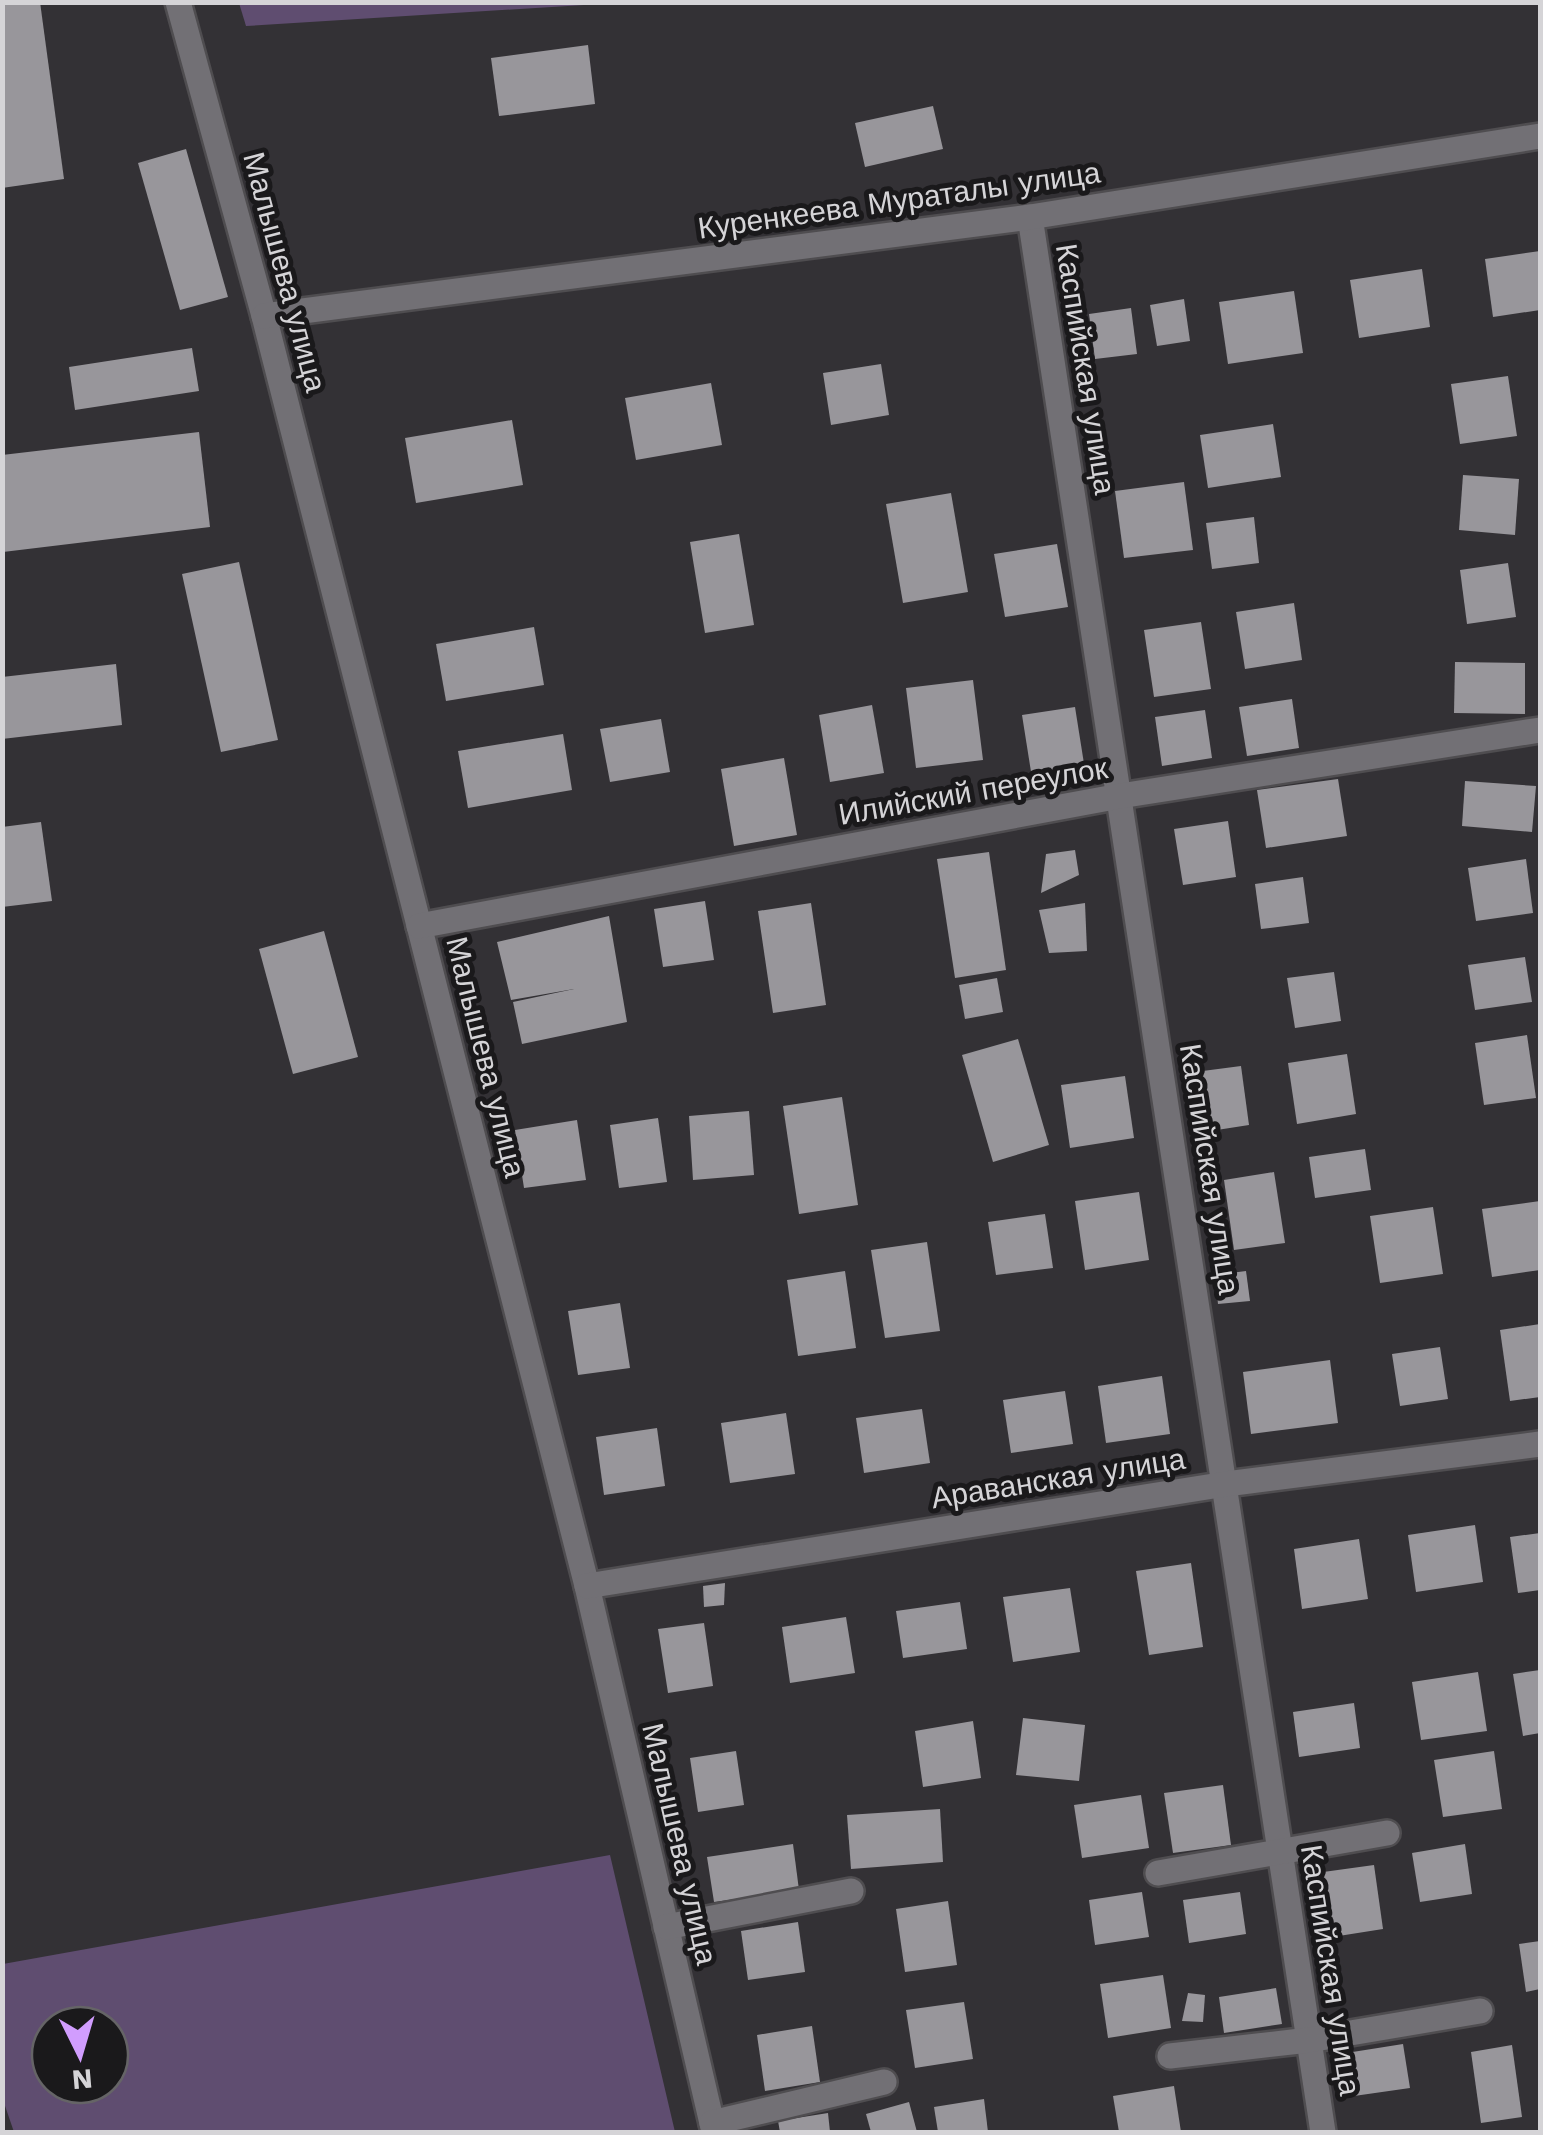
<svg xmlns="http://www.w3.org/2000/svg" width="1543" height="2135" font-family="'Work Sans',sans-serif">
	<rect width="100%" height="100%" fill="#333135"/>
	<g fill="#5f4d70" fill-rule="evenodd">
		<path d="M 239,3 L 616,2 L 616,3 L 246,26 Z"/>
		<path d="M 610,1855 L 675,2132 L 14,2132 L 3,2100 L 3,1964 ZM 50,2025 L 110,2025 L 110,2085 L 50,2085 Z"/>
	</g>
	<g fill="#98969b">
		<path d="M 2,2 L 40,2 L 64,179 L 2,188 Z"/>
		<path d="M 588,45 L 595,104 L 499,116 L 491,58 Z"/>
		<path d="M 933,106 L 943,149 L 865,167 L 855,123 Z"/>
		<path d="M 186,149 L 228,297 L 180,310 L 138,163 Z"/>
		<path d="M 1540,251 L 1540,310 L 1493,317 L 1485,259 Z"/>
		<path d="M 1422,269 L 1430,327 L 1359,338 L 1350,280 Z"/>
		<path d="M 1294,291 L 1303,353 L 1228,364 L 1219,302 Z"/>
		<path d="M 1184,299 L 1190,341 L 1157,346 L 1150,305 Z"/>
		<path d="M 1131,308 L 1137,354 L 1095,359 L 1089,314 Z"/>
		<path d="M 192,348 L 199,391 L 75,410 L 69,367 Z"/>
		<path d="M 881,364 L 889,415 L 831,425 L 823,373 Z"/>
		<path d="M 1508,376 L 1517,436 L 1460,444 L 1451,384 Z"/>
		<path d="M 711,383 L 722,445 L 636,460 L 625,398 Z"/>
		<path d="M 512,420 L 523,485 L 416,503 L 405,438 Z"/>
		<path d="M 1273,424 L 1281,477 L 1208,488 L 1200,435 Z"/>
		<path d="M 199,432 L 210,527 L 3,552 L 2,455 Z"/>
		<path d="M 1463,475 L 1519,479 L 1515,535 L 1459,530 Z"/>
		<path d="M 1184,482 L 1193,550 L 1124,558 L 1115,491 Z"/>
		<path d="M 951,493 L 968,592 L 903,603 L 886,504 Z"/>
		<path d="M 1254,517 L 1259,563 L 1212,569 L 1206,523 Z"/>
		<path d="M 739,534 L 754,625 L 705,633 L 690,542 Z"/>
		<path d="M 1057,544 L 1068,607 L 1005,617 L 994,554 Z"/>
		<path d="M 239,562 L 278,740 L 221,752 L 182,574 Z"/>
		<path d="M 1508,563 L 1516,617 L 1467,624 L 1460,570 Z"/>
		<path d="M 1294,603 L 1302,660 L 1245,669 L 1236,612 Z"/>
		<path d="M 1201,622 L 1211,689 L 1154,697 L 1144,630 Z"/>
		<path d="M 534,627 L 544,685 L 446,701 L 436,644 Z"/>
		<path d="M 1455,662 L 1525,663 L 1525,714 L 1454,713 Z"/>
		<path d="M 116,664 L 122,725 L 2,739 L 2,677 Z"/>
		<path d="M 973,680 L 983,760 L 916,768 L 906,688 Z"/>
		<path d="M 1292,699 L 1299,748 L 1247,756 L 1239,707 Z"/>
		<path d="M 872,705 L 884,773 L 830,782 L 819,715 Z"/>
		<path d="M 1075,707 L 1085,770 L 1032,778 L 1022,715 Z"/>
		<path d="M 1205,710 L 1212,758 L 1162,766 L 1155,717 Z"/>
		<path d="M 661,719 L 670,772 L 610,782 L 600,729 Z"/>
		<path d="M 563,734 L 572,790 L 468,808 L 458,751 Z"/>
		<path d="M 784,758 L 797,835 L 734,846 L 721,769 Z"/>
		<path d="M 1338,779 L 1347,836 L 1266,848 L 1257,790 Z"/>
		<path d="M 1465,781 L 1536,786 L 1532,832 L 1462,826 Z"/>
		<path d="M 1228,821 L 1236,877 L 1183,885 L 1174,829 Z"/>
		<path d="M 41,822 L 52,901 L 2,907 L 2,827 Z"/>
		<path d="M 1075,850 L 1079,875 L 1041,893 L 1046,854 Z"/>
		<path d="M 989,852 L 1006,970 L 955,978 L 937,859 Z"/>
		<path d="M 1526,859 L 1533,913 L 1476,921 L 1468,868 Z"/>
		<path d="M 1303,877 L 1309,923 L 1261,929 L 1255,884 Z"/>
		<path d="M 705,901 L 714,960 L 663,967 L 654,909 Z"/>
		<path d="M 811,903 L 826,1005 L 773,1013 L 758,911 Z"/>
		<path d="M 1085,903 L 1087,951 L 1049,953 L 1039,910 Z"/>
		<path d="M 609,916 L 627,1022 L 522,1044 L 513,1002 L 574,989 L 511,1000 L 497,942 Z"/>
		<path d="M 324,931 L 358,1057 L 293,1074 L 259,949 Z"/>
		<path d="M 1525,957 L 1532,1002 L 1475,1010 L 1468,965 Z"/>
		<path d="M 1334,972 L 1341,1021 L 1295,1028 L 1287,978 Z"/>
		<path d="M 997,978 L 1003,1012 L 965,1019 L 959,985 Z"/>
		<path d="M 1527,1035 L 1536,1098 L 1484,1105 L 1475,1043 Z"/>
		<path d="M 1018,1039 L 1049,1145 L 993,1162 L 962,1055 Z"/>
		<path d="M 1347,1054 L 1356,1114 L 1297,1124 L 1288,1063 Z"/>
		<path d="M 1241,1066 L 1249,1125 L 1204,1132 L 1195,1072 Z"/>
		<path d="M 1125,1076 L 1134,1138 L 1070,1148 L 1061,1085 Z"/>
		<path d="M 842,1097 L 858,1205 L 799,1214 L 783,1106 Z"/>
		<path d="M 749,1111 L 754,1175 L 693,1180 L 689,1116 Z"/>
		<path d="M 658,1118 L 667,1182 L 619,1188 L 610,1125 Z"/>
		<path d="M 577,1120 L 586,1180 L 524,1188 L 515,1130 Z"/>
		<path d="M 1365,1149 L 1371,1190 L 1315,1198 L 1309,1157 Z"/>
		<path d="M 1274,1172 L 1285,1243 L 1234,1250 L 1224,1180 Z"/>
		<path d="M 1139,1192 L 1149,1260 L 1085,1270 L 1075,1201 Z"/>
		<path d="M 1540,1201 L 1540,1270 L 1492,1277 L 1482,1209 Z"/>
		<path d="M 1433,1207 L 1443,1274 L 1380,1283 L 1370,1216 Z"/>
		<path d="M 1045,1214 L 1053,1268 L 996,1275 L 988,1222 Z"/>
		<path d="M 927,1242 L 940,1331 L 885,1338 L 871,1250 Z"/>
		<path d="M 845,1271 L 856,1348 L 798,1356 L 787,1280 Z"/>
		<path d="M 1246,1271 L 1250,1301 L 1218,1304 L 1215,1275 Z"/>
		<path d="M 620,1303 L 630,1368 L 578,1375 L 568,1311 Z"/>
		<path d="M 1540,1324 L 1540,1397 L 1510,1401 L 1500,1330 Z"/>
		<path d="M 1440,1347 L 1448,1399 L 1400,1406 L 1392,1354 Z"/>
		<path d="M 1330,1360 L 1338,1423 L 1251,1434 L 1243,1372 Z"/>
		<path d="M 1162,1376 L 1170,1434 L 1106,1443 L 1098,1386 Z"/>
		<path d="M 1065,1391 L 1073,1444 L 1011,1453 L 1003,1400 Z"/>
		<path d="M 922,1409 L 930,1463 L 864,1473 L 856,1418 Z"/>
		<path d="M 786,1413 L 795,1474 L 730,1483 L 721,1423 Z"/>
		<path d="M 657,1428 L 665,1486 L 604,1495 L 596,1437 Z"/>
		<path d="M 1475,1525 L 1483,1582 L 1416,1592 L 1408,1535 Z"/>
		<path d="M 1540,1533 L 1540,1590 L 1518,1593 L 1510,1537 Z"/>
		<path d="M 1359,1539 L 1368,1599 L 1302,1609 L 1294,1549 Z"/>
		<path d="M 1191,1563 L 1203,1647 L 1149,1655 L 1136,1571 Z"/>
		<path d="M 725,1583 L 724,1605 L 704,1607 L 703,1586 Z"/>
		<path d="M 1070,1588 L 1080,1652 L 1013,1662 L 1003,1597 Z"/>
		<path d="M 960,1602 L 967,1649 L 903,1658 L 896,1611 Z"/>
		<path d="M 846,1617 L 855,1673 L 790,1683 L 782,1627 Z"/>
		<path d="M 704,1623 L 713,1686 L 668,1693 L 658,1629 Z"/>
		<path d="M 1540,1670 L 1540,1733 L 1523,1736 L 1513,1674 Z"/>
		<path d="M 1478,1672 L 1487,1731 L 1421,1740 L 1412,1682 Z"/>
		<path d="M 1354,1703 L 1360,1748 L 1299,1757 L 1293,1712 Z"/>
		<path d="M 1023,1718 L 1085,1725 L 1079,1781 L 1016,1775 Z"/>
		<path d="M 973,1721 L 981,1778 L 923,1787 L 915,1731 Z"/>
		<path d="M 736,1751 L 744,1805 L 698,1812 L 690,1758 Z"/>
		<path d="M 1494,1751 L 1502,1809 L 1443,1817 L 1434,1760 Z"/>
		<path d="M 1223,1785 L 1231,1845 L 1173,1853 L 1164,1793 Z"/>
		<path d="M 1141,1795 L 1149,1848 L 1082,1858 L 1074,1805 Z"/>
		<path d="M 940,1809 L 943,1862 L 851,1869 L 847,1815 Z"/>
		<path d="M 793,1844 L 799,1890 L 714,1902 L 707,1857 Z"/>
		<path d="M 1465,1844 L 1472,1894 L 1420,1902 L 1412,1853 Z"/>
		<path d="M 1374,1865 L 1383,1929 L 1326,1938 L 1316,1873 Z"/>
		<path d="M 1142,1892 L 1149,1937 L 1095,1945 L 1089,1900 Z"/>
		<path d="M 1240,1892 L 1246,1934 L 1189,1943 L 1183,1900 Z"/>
		<path d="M 948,1901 L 957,1965 L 905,1972 L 896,1909 Z"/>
		<path d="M 798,1922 L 805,1972 L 748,1980 L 741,1931 Z"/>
		<path d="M 1540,1941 L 1540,1989 L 1526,1992 L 1519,1944 Z"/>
		<path d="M 1163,1975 L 1171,2028 L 1108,2038 L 1100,1984 Z"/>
		<path d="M 1276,1988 L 1282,2024 L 1224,2033 L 1219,1997 Z"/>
		<path d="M 1188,1993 L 1205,1995 L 1203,2022 L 1182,2021 Z"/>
		<path d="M 964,2002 L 973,2059 L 915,2068 L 906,2010 Z"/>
		<path d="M 812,2026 L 820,2082 L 765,2091 L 757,2035 Z"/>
		<path d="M 1403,2044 L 1410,2088 L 1347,2097 L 1340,2054 Z"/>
		<path d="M 1512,2045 L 1522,2117 L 1481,2123 L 1471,2052 Z"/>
		<path d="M 1174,2086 L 1181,2132 L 1119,2132 L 1113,2096 Z"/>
		<path d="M 984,2099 L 988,2132 L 938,2132 L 934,2107 Z"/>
		<path d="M 909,2102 L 917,2132 L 871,2132 L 866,2114 Z"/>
		<path d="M 828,2113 L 830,2132 L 780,2132 L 778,2121 Z"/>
	</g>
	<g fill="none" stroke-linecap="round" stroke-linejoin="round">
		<defs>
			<g id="minor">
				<path d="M 178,2 L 264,316 L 587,1586 L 714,2132"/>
				<path d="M 1030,217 L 1323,2132"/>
				<path d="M 264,316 L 1030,217 L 1540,136"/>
				<path d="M 419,926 L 1120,796 L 1540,730"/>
				<path d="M 587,1586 L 1226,1484 L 1540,1444"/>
				<path d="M 1158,1873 L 1387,1833"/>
				<path d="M 666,1927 L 851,1891"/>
				<path d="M 1170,2056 L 1309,2040 L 1480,2011"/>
				<path d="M 712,2123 L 884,2082"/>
			</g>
		</defs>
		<use href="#minor" stroke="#4f4d50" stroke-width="30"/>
		<use href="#minor" stroke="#727075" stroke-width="25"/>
	</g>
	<g text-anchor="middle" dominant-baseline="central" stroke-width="10" stroke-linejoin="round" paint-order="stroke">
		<g font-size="30" fill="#d5d4d7" stroke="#1a191b">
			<text transform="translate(899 200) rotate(-8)">Куренкеева Мураталы улица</text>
			<text transform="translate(285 272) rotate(75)">Малышева улица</text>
			<text transform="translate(1086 369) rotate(81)">Каспийская улица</text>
			<text transform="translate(973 791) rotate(-10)">Илийский переулок</text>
			<text transform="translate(486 1057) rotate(76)">Малышева улица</text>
			<text transform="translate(1210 1169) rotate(81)">Каспийская улица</text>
			<text transform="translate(1058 1478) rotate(-9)">Араванская улица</text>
			<text transform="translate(680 1844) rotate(77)">Малышева улица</text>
			<text transform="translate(1331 1970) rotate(81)">Каспийская улица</text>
		</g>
	</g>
	<rect width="1543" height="2135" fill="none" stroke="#d5d4d7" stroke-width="10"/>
	<g transform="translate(80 2055) rotate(175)"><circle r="48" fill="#1a191b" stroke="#656466" stroke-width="2.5"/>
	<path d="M0-8L18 38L0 25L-18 38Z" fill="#d19dfe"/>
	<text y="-15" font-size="28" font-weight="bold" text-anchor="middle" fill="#d5d4d7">N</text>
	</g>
</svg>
